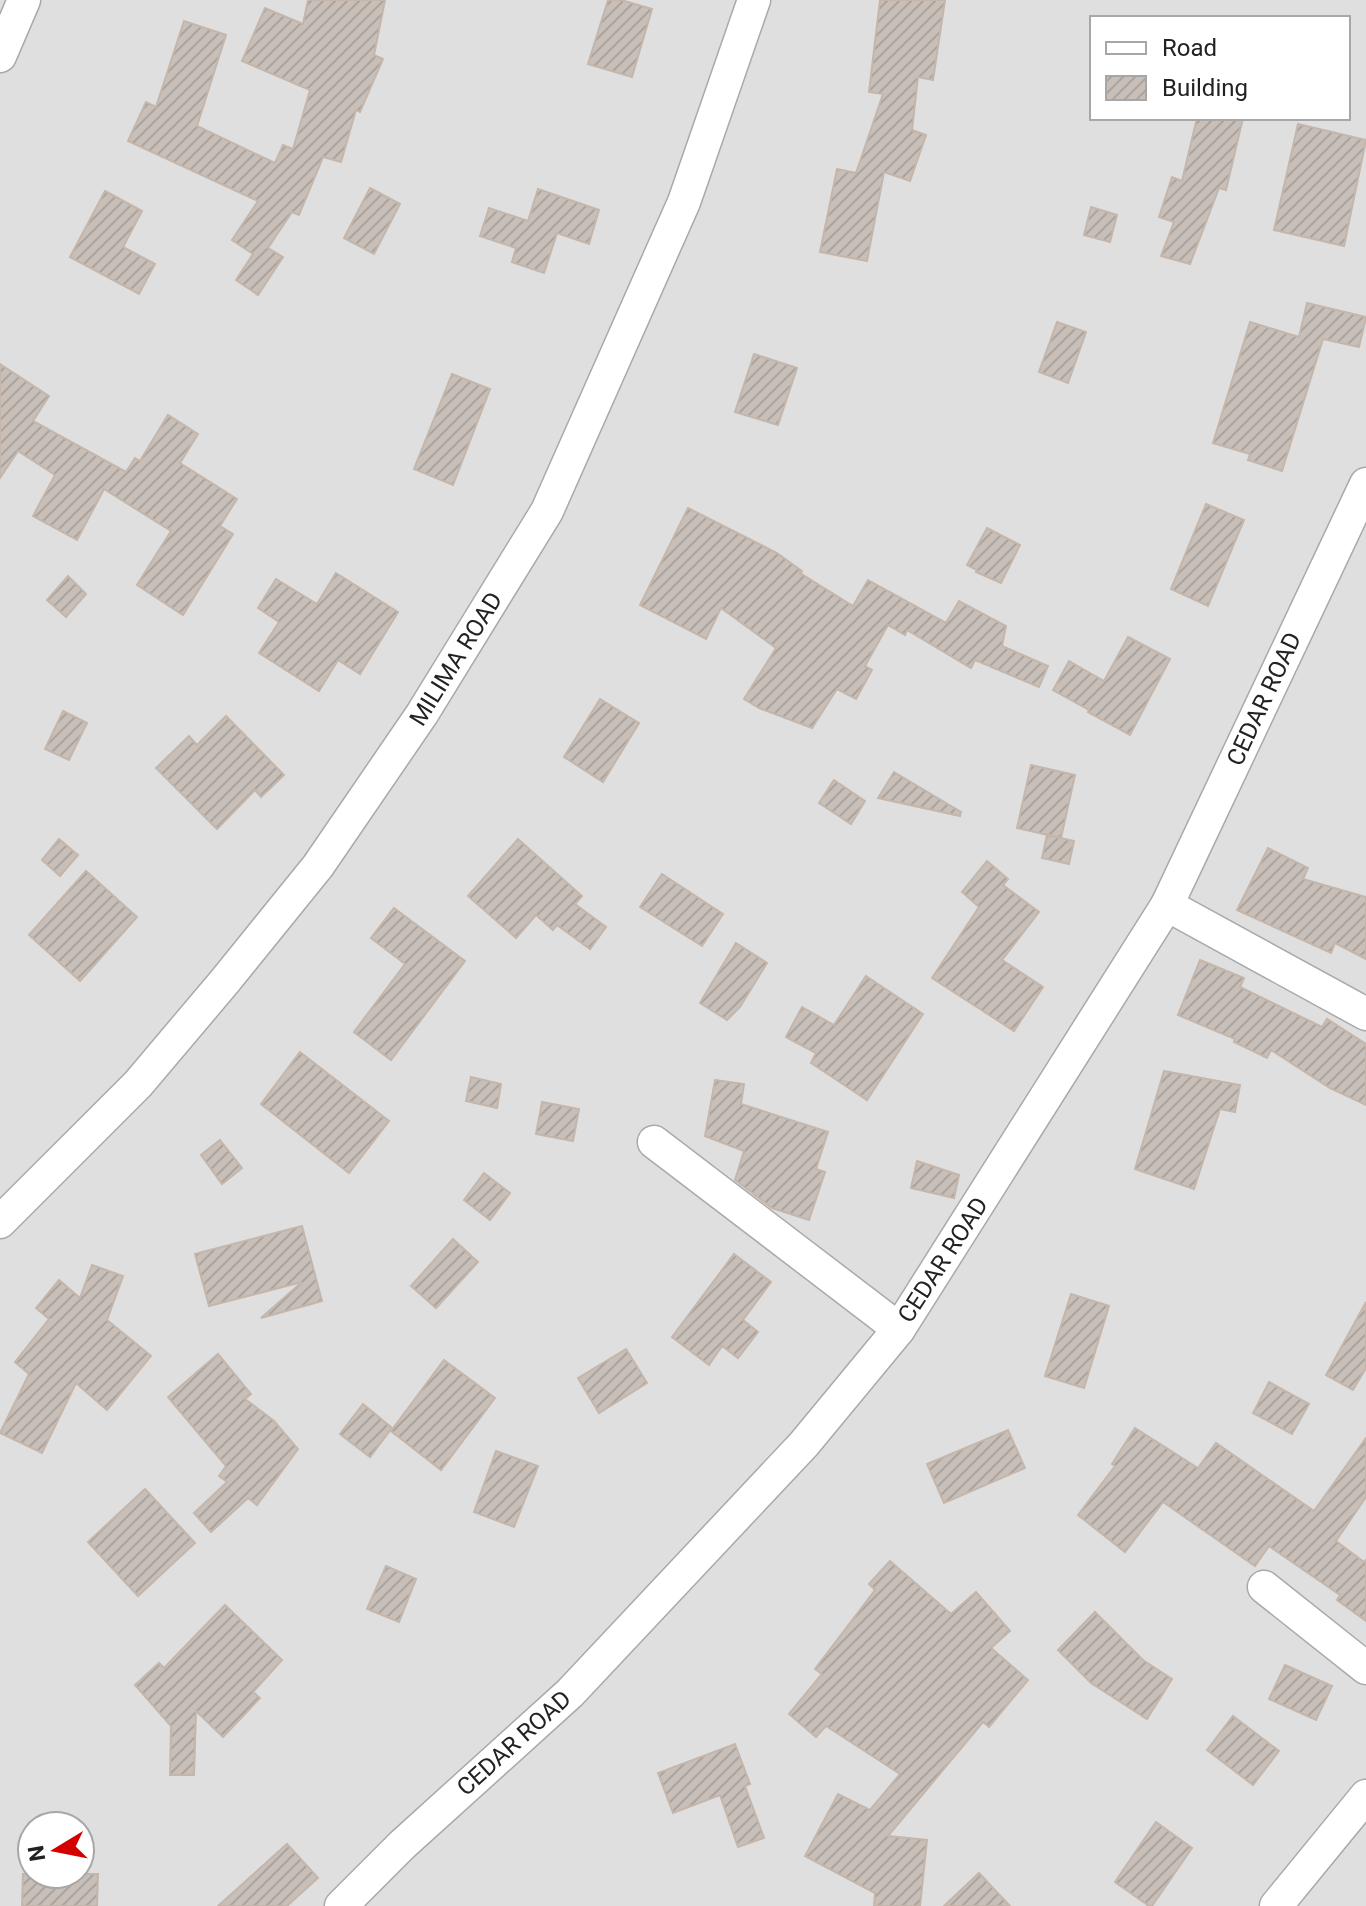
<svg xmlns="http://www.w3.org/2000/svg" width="1366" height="1906" font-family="Roboto,sans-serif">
	<defs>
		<pattern id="building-hatch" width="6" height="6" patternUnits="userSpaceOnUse" patternTransform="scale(2)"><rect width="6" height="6" fill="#c7bfb8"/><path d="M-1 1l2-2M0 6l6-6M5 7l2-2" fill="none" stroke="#aba49e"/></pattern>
	</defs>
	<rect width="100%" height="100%" fill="#f2efe9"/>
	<path fill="#e0dfdf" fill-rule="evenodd" d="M 0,0 L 1366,0 L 1366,1906 L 0,1906 ZM 1092,18 L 1348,18 L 1348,118 L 1092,118 ZM 32,1826 L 80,1826 L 80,1874 L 32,1874 Z"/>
	<g fill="url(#building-hatch)" stroke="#c4b6ab" stroke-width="2">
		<path d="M 308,0 L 385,0 L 374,55 L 383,59 L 360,112 L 356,110 L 341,162 L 323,157 L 299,215 L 292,212 L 268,248 L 283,257 L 258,295 L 236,280 L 253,254 L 232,240 L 258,201 L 128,141 L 146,102 L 156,107 L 184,21 L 226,35 L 197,126 L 275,163 L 283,145 L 293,149 L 310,90 L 242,61 L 265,8 L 303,24 Z"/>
		<path d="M 608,0 L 621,0 L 652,9 L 632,77 L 588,64 Z"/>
		<path d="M 880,0 L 945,0 L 933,80 L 918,77 L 912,130 L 926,135 L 910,181 L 884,172 L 867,261 L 820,252 L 837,169 L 856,173 L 883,94 L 869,92 Z"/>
		<path d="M 1197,118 L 1243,118 L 1226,190 L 1219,188 L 1190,264 L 1161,256 L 1174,222 L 1159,217 L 1172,177 L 1182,181 Z"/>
		<path d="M 1298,124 L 1366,140 L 1344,246 L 1274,230 Z"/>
		<path d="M 370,188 L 400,204 L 374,254 L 344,238 Z"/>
		<path d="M 538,189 L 599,210 L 589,244 L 557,233 L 544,273 L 512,262 L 516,248 L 480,236 L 489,208 L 528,221 Z"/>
		<path d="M 105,191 L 142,211 L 123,247 L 155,264 L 139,294 L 70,257 Z"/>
		<path d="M 1091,207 L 1117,215 L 1110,242 L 1084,235 Z"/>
		<path d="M 1307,303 L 1366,317 L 1359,347 L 1323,339 L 1282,471 L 1248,460 L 1250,454 L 1213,443 L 1250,322 L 1299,337 Z"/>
		<path d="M 1057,322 L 1086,332 L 1068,383 L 1039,372 Z"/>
		<path d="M 754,354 L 797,368 L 778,425 L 735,412 Z"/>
		<path d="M 0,364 L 49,396 L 33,421 L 126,472 L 135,458 L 140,461 L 168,415 L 198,434 L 180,463 L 237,499 L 220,526 L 233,534 L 183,615 L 137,585 L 171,531 L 104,489 L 77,540 L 33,516 L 55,475 L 18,451 L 0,478 Z"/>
		<path d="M 452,374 L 490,389 L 453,485 L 414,469 Z"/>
		<path d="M 1206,504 L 1244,520 L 1208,606 L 1171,589 Z"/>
		<path d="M 688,508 L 777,553 L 802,571 L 800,573 L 853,606 L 868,580 L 946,623 L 959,601 L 1006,626 L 1002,646 L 1048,666 L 1039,687 L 975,660 L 971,668 L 907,630 L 905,635 L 888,625 L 865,666 L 872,670 L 856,699 L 837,689 L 812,728 L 759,708 L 744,699 L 776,648 L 721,608 L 706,639 L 640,605 Z"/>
		<path d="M 987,528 L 1020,545 L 1001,583 L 976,572 L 977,570 L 967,565 Z"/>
		<path d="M 336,573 L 398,612 L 360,674 L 338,660 L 319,691 L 259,653 L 279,622 L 258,608 L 276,579 L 317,604 Z"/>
		<path d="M 68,576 L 86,594 L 66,617 L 47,600 Z"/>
		<path d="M 1128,637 L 1170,659 L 1130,735 L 1088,712 L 1089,710 L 1053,690 L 1069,661 L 1104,681 Z"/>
		<path d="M 600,699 L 639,723 L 603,782 L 564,757 Z"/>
		<path d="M 63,711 L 87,723 L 69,760 L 45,749 Z"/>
		<path d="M 226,716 L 284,775 L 261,797 L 255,790 L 217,829 L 156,768 L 189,736 L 197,745 Z"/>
		<path d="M 1031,765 L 1075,775 L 1061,838 L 1017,828 Z"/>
		<path d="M 894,772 L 961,812 L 960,816 L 878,798 Z"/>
		<path d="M 834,780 L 865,801 L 851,824 L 819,803 Z"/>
		<path d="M 1047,835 L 1074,841 L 1069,864 L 1042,858 Z"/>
		<path d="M 59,839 L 78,855 L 60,876 L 42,860 Z"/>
		<path d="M 518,839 L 582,896 L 575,904 L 606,927 L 590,949 L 557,925 L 553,930 L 536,915 L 516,938 L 468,896 Z"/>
		<path d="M 1268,848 L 1308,868 L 1303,879 L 1366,897 L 1366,959 L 1335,943 L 1331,953 L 1237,910 Z"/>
		<path d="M 987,861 L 1008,879 L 1003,885 L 1039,912 L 1002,960 L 1043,987 L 1014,1031 L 932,978 L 979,907 L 962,892 Z"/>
		<path d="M 86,871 L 137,917 L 80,981 L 29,935 Z"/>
		<path d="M 662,874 L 723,914 L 702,946 L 640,907 Z"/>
		<path d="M 394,908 L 465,961 L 391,1060 L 354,1032 L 405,964 L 371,938 Z"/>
		<path d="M 736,943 L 767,963 L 740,1007 L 727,1020 L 700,1003 Z"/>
		<path d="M 1200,960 L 1244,978 L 1240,987 L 1322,1027 L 1327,1019 L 1366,1044 L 1366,1105 L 1330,1088 L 1271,1050 L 1267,1058 L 1234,1042 L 1235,1039 L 1178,1015 Z"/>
		<path d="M 866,976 L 923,1014 L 867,1100 L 811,1063 L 816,1053 L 786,1037 L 802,1007 L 834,1025 Z"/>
		<path d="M 300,1052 L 389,1121 L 349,1173 L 261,1104 Z"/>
		<path d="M 1164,1071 L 1240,1085 L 1235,1112 L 1220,1109 L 1194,1189 L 1135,1169 Z"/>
		<path d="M 471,1077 L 501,1084 L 497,1108 L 466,1101 Z"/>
		<path d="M 715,1080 L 744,1084 L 741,1104 L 828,1132 L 816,1169 L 825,1172 L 809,1220 L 772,1208 L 735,1180 L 744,1151 L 705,1136 Z"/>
		<path d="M 542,1102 L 579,1109 L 573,1141 L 536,1134 Z"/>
		<path d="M 220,1140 L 242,1168 L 222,1184 L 201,1155 Z"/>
		<path d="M 917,1161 L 959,1175 L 954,1198 L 911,1188 Z"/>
		<path d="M 484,1173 L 510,1193 L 490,1220 L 464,1200 Z"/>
		<path d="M 302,1226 L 322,1301 L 261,1318 L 302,1282 L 209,1306 L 195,1254 Z"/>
		<path d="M 453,1239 L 478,1262 L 436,1308 L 411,1286 Z"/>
		<path d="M 734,1254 L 771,1282 L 743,1320 L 758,1332 L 738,1358 L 722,1346 L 709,1365 L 672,1337 Z"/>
		<path d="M 92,1265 L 123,1276 L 107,1320 L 151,1356 L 107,1410 L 76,1383 L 42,1453 L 0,1433 L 29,1374 L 15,1362 L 49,1319 L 36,1308 L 59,1280 L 80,1298 Z"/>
		<path d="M 1071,1294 L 1109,1306 L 1084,1388 L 1045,1376 Z"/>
		<path d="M 1366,1302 L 1366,1368 L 1353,1390 L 1326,1375 Z"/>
		<path d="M 626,1349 L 647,1383 L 599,1413 L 578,1378 Z"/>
		<path d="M 218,1354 L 251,1394 L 245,1399 L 274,1421 L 298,1449 L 257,1505 L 248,1498 L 211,1532 L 194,1513 L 227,1482 L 219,1476 L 226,1466 L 168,1397 Z"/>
		<path d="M 444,1360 L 495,1398 L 441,1470 L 391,1431 Z"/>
		<path d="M 1269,1382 L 1309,1404 L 1292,1434 L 1253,1413 Z"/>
		<path d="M 363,1404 L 392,1428 L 370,1457 L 340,1434 Z"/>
		<path d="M 1135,1428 L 1198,1468 L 1216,1443 L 1314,1511 L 1366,1438 L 1366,1497 L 1336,1541 L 1364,1562 L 1366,1560 L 1366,1621 L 1337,1600 L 1340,1595 L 1269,1546 L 1255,1566 L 1163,1502 L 1125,1552 L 1078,1515 L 1115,1466 L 1112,1464 Z"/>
		<path d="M 1008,1430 L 1025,1468 L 944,1503 L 927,1464 Z"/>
		<path d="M 496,1451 L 538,1466 L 514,1527 L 474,1512 Z"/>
		<path d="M 145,1489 L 195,1543 L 138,1596 L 88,1542 Z"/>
		<path d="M 890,1561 L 951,1614 L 976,1592 L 1010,1631 L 991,1648 L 1028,1680 L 989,1727 L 983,1722 L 888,1836 L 927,1840 L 920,1906 L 874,1906 L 875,1893 L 805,1856 L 838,1794 L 870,1810 L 900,1774 L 826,1726 L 816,1737 L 789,1714 L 822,1674 L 815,1669 L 875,1590 L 869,1584 Z"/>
		<path d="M 386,1566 L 416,1579 L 399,1622 L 367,1609 Z"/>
		<path d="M 225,1605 L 282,1660 L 253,1692 L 260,1698 L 223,1737 L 196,1711 L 194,1775 L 170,1775 L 171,1726 L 135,1685 L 159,1663 L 164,1668 Z"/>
		<path d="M 1095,1612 L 1143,1660 L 1172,1679 L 1147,1719 L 1091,1683 L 1058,1650 Z"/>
		<path d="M 1285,1665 L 1332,1686 L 1316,1720 L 1269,1699 Z"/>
		<path d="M 1233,1716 L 1279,1751 L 1253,1785 L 1207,1750 Z"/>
		<path d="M 735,1744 L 750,1784 L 745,1786 L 764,1838 L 738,1847 L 720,1795 L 673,1813 L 658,1773 Z"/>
		<path d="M 1156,1822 L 1192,1848 L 1152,1906 L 1149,1906 L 1115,1882 Z"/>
		<path d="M 287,1844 L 318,1878 L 287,1906 L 218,1906 Z"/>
		<path d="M 979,1873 L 1010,1906 L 944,1906 Z"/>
		<path d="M 23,1874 L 98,1874 L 97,1906 L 22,1906 Z"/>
	</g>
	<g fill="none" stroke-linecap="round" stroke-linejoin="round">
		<defs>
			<g id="minor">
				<path d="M 0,56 L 24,0"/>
				<path d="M 1167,905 L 1366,1014"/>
				<path d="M 654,1142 L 899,1329"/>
				<path d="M 0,1222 L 138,1084 L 225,981 L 318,866 L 422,714 L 547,511 L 684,202 L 754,0"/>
				<path d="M 1264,1587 L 1366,1668"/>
				<path d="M 341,1906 L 402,1845 L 570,1693 L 804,1444 L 899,1329 L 1167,905 L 1366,484"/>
				<path d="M 1276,1906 L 1366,1796"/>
			</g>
		</defs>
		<use href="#minor" stroke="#a9a9a9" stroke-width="35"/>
		<use href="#minor" stroke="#fff" stroke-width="32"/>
	</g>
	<g text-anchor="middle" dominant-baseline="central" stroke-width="7" stroke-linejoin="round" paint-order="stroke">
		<g font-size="24" fill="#222" stroke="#fff">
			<text transform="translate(456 659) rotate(-58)">MILIMA ROAD</text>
			<text transform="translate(1264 699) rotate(-65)">CEDAR ROAD</text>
			<text transform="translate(943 1260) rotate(-57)">CEDAR ROAD</text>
			<text transform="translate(514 1743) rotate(-42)">CEDAR ROAD</text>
		</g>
	</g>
	<rect x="1090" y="16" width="260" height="104" fill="#ffffff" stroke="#a7a7a7" stroke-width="2"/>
	<rect x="1106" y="42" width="40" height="12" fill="#ffffff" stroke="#a7a7a7" stroke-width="2"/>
	<text x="1162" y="56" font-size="24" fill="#222222">Road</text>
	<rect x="1106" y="76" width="40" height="24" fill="url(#building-hatch)" stroke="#a7a7a7" stroke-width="2"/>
	<text x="1162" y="96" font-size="24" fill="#222222">Building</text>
	<g transform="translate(56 1850) rotate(260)"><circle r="38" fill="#ffffff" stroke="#a7a7a7" stroke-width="2"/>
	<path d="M0-6L14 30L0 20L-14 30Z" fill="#d40000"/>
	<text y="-12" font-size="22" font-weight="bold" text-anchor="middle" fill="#222222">N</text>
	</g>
</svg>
